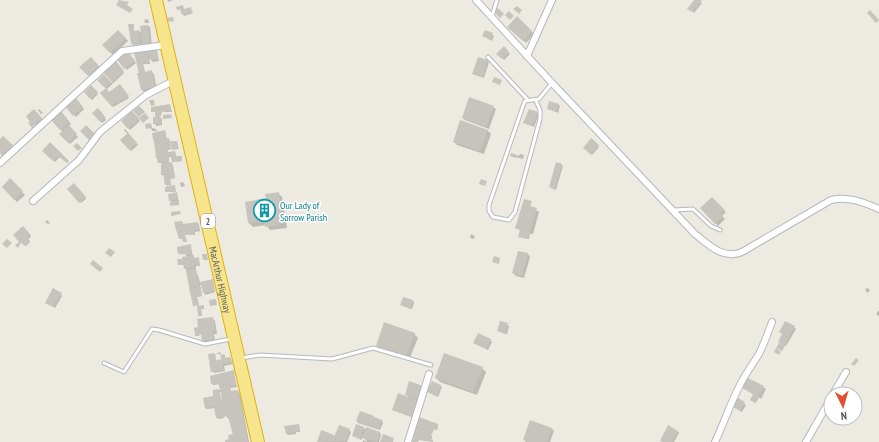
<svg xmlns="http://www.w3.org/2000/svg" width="879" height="442" font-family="'PT Sans Narrow',sans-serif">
	<rect width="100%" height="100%" fill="#eceae1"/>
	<g fill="#0003">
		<path d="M 173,0 L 169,2 L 167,0 Z"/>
		<path d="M 696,0 L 702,3 L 694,13 L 689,8 Z"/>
		<path d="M 177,7 L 184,10 L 190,8 L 193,13 L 184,16 L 181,9 L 178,10 Z"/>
		<path d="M 517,18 L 534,34 L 526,43 L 508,27 Z"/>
		<path d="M 144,20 L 148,19 L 149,23 L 145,23 Z"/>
		<path d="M 134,25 L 134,32 L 139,31 L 142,34 L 148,26 L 150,27 L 152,46 L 144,46 L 143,44 L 133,45 L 132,43 Z"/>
		<path d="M 118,31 L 128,41 L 113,55 L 103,45 Z"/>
		<path d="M 486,31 L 494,36 L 492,41 L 484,36 Z"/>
		<path d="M 504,48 L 510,54 L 504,60 L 498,54 Z"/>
		<path d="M 146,50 L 150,54 L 156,50 L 157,51 L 159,61 L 153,62 L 149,58 L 150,64 L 143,64 L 145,73 L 151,71 L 154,74 L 157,90 L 144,92 L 142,90 L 140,72 Z"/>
		<path d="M 128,53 L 136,63 L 127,70 L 117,58 Z"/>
		<path d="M 91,58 L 100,68 L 90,77 L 81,67 Z"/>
		<path d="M 488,61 L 489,62 L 484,78 L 475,75 L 474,74 Z"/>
		<path d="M 116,63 L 124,73 L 106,90 L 109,93 L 121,87 L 129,98 L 113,107 L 101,93 L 107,89 L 99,80 L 104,75 L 112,83 L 113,82 L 105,72 Z"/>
		<path d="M 91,87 L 98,94 L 92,100 L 85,92 Z"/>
		<path d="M 75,99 L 84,109 L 76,117 L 66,106 Z"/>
		<path d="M 170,105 L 172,112 L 165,112 L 162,109 L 161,116 L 159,116 L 162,119 L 162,125 L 156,126 L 154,118 L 158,118 L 156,112 L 152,112 Z"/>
		<path d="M 558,105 L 560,106 L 558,113 L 548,108 Z"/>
		<path d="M 493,107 L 496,109 L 489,129 L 465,120 L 463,118 Z"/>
		<path d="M 39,109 L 43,113 L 41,114 L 38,110 Z"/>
		<path d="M 98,109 L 106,120 L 102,123 L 94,113 Z"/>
		<path d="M 34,111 L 43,120 L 36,126 L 27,117 Z"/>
		<path d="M 60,112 L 71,124 L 68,126 L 78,137 L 70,144 L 61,134 L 63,132 L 60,129 Z"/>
		<path d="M 132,112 L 140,121 L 130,130 L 122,121 Z"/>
		<path d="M 537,113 L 539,114 L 534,127 L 524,122 Z"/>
		<path d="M 151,124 L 152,128 L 156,129 L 157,131 L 152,131 L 151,128 L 147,128 Z"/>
		<path d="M 125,129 L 138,145 L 131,151 L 122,140 L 128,135 L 124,130 Z"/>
		<path d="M 487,130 L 491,134 L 484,154 L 457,145 L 454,142 Z"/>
		<path d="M 165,131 L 167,140 L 170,141 L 171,149 L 168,150 L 168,153 L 175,152 L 176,157 L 182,157 L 182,161 L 174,162 L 172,157 L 169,157 L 169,164 L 173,165 L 175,178 L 170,179 L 171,185 L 166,185 L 165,176 L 162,175 L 162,163 L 159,163 L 157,158 L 153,134 Z"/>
		<path d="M 3,137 L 15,149 L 6,157 L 0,152 L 0,140 Z"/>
		<path d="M 591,140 L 599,147 L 592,155 L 584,148 Z"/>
		<path d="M 50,143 L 62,154 L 68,163 L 60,157 L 55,162 L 43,151 Z"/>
		<path d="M 512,154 L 519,156 L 520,154 L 524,155 L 523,159 L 512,156 Z"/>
		<path d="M 561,165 L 563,166 L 556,190 L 551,188 L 550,187 Z"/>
		<path d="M 10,180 L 25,195 L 17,202 L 3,187 Z"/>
		<path d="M 183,182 L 185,186 L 181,187 L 180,183 Z"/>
		<path d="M 74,184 L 86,199 L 81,203 L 69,189 Z"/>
		<path d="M 177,193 L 179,204 L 171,205 L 172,202 L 170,200 Z"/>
		<path d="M 278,193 L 282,197 L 287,228 L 270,230 L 266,225 L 253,227 L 249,223 L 246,202 L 267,199 Z"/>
		<path d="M 712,198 L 726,212 L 722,216 L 725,219 L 718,226 L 701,208 Z"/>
		<path d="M 531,202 L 530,207 L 539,212 L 533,234 L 530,234 L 529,239 L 520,237 L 521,231 L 516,228 Z"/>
		<path d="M 47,220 L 50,223 L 48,224 L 45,222 Z"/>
		<path d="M 182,222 L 184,225 L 198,223 L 199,225 L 200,231 L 195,232 L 195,235 L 184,235 L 187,242 L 184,242 L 183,239 L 180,239 L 176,229 L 175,223 Z"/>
		<path d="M 23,227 L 31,236 L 28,240 L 30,242 L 26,246 L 24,243 Z"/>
		<path d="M 471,234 L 475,236 L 474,239 L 470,238 Z"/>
		<path d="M 190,245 L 193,256 L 195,259 L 198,258 L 200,266 L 196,266 L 195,273 L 198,275 L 200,283 L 212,281 L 215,292 L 205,295 L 202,285 L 200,285 L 202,296 L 197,297 L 199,307 L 204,306 L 204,309 L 201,309 L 202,316 L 199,316 L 198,305 L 194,306 L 185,265 L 179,265 L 182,260 L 184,262 L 187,257 L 185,253 Z"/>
		<path d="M 528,254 L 530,257 L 524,278 L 516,276 L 513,273 Z"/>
		<path d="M 868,288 L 870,291 L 867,293 L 865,289 Z"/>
		<path d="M 61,294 L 62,296 L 55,308 L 48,304 Z"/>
		<path d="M 413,301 L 414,303 L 412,309 L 401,305 Z"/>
		<path d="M 879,310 L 879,316 L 876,314 Z"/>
		<path d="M 212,318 L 215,321 L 217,334 L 214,334 L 215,342 L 204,344 L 202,335 L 199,332 L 199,336 L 196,336 L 195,329 L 200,331 L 198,320 Z"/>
		<path d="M 501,322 L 509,326 L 507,334 L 498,331 Z"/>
		<path d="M 794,327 L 796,329 L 786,346 L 781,344 L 779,341 L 783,334 Z"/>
		<path d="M 414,334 L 418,338 L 409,360 L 380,349 L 377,346 Z"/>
		<path d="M 490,340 L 492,342 L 488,350 L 476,344 Z"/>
		<path d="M 220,352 L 221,355 L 225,355 L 225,359 L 230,358 L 233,364 L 224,366 L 225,371 L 214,373 L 210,360 L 215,355 L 216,361 L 223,359 L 221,358 L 221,354 L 216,354 Z"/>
		<path d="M 482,368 L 486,372 L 477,395 L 440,382 L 436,378 Z"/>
		<path d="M 233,371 L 237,387 L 230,388 L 231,392 L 237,391 L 240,394 L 249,442 L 226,442 L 234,438 L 229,419 L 226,416 L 222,392 L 219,393 L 224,418 L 218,419 L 217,417 L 215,408 L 207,409 L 205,408 L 214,397 L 214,391 L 221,390 L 219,384 L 213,385 L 212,383 Z"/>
		<path d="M 748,379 L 766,389 L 761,399 L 759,397 L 756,403 L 751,400 L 754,395 L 744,388 Z"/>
		<path d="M 410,383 L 423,405 L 418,417 L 438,425 L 437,430 L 434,429 L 430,435 L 432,437 L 431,440 L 433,442 L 419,440 L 418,442 L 413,442 L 415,438 L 413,436 L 419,420 L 393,410 L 410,399 L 406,394 Z"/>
		<path d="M 432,383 L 442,387 L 438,397 L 428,392 Z"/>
		<path d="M 738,400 L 746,405 L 742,412 L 734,407 Z"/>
		<path d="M 360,412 L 382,421 L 383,423 L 380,430 L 358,423 L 357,421 Z"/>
		<path d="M 299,425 L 300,432 L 296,432 L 296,434 L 288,435 L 287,434 L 286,427 Z"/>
		<path d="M 364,428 L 366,431 L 367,429 L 380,433 L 381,435 L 379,442 L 363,442 L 363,440 L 368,442 L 363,437 L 361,440 L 353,435 Z"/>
		<path d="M 552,429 L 554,431 L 550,442 L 526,442 L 524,439 Z"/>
		<path d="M 349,430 L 351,432 L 347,442 L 318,442 L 322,431 L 335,437 Z"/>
		<path d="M 678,431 L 679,433 L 674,442 L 663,442 Z"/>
	</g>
	<g fill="#c7c4be">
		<path d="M 119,0 L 129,2 L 127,5 L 133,9 L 130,13 L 116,5 Z"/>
		<path d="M 694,0 L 702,0 L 692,12 L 687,9 Z"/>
		<path d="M 183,5 L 184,9 L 191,7 L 192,12 L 182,15 L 180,9 L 177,10 L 176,7 Z"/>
		<path d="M 517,6 L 522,10 L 519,14 L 513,9 Z"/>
		<path d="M 498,8 L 504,14 L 500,18 L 494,12 Z"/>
		<path d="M 870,10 L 879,20 L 876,23 L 867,13 Z"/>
		<path d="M 509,11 L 514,16 L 510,20 L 505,15 Z"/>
		<path d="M 517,16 L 532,31 L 523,41 L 507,27 Z"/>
		<path d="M 173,17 L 174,21 L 169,22 L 167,18 Z"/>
		<path d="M 128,24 L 134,24 L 134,31 L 139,30 L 140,43 L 131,44 Z"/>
		<path d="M 148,25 L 150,44 L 142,45 L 140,26 Z"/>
		<path d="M 118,30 L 126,38 L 110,53 L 102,45 Z"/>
		<path d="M 485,30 L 493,33 L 491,40 L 482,36 Z"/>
		<path d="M 504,46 L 509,52 L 502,59 L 496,54 Z"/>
		<path d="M 156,48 L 158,59 L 150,60 L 148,50 Z"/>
		<path d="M 147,49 L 149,63 L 143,64 L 145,72 L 152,70 L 155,87 L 141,90 L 137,73 L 139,73 L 134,53 Z"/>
		<path d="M 127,50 L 135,61 L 124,69 L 116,58 Z"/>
		<path d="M 91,57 L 99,66 L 88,76 L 79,67 Z"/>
		<path d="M 478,57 L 488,60 L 483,77 L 472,74 Z"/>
		<path d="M 116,61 L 124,71 L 112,82 L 103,72 Z"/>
		<path d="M 104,74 L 111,83 L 105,88 L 97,80 Z"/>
		<path d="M 494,77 L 502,80 L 500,85 L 492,82 Z"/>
		<path d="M 120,84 L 129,96 L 118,103 L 117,102 L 111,106 L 100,93 L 106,88 L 109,92 Z"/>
		<path d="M 91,85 L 98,92 L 90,99 L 84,92 Z"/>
		<path d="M 75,97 L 83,107 L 73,116 L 65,106 Z"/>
		<path d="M 469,97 L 494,106 L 486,127 L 462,118 Z"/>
		<path d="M 149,100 L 154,100 L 155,105 L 151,106 Z"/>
		<path d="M 549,101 L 559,104 L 556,112 L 547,109 Z"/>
		<path d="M 170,104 L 171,111 L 160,112 L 161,116 L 155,117 L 155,112 L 151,112 L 151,107 Z"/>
		<path d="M 139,106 L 145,112 L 139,117 L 133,111 Z"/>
		<path d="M 98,108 L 106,118 L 100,122 L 92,113 Z"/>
		<path d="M 34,109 L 42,118 L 33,126 L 35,127 L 33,129 L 28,123 L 30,122 L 26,116 Z"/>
		<path d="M 529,109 L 538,112 L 532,126 L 523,123 Z"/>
		<path d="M 60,110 L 70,122 L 60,130 L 50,119 Z"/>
		<path d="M 132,111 L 140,119 L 128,129 L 121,121 Z"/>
		<path d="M 145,113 L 149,118 L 143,123 L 139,118 Z"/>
		<path d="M 171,114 L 172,118 L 163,119 L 163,115 Z"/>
		<rect x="153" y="117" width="8" height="7"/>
		<path d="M 460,120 L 488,130 L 480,151 L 453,142 Z"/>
		<path d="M 151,123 L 152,128 L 146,129 L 145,124 Z"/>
		<path d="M 69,125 L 77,134 L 68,143 L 59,134 Z"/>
		<path d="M 86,125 L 96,135 L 90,141 L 80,131 Z"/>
		<path d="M 165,130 L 166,138 L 163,139 L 169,138 L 170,148 L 162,150 L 167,149 L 168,152 L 175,151 L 176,156 L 182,156 L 182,161 L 172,162 L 171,157 L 169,157 L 169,162 L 158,163 L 157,159 L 163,157 L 156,158 L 154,141 L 161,139 L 153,140 L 152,133 Z"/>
		<path d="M 128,133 L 137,143 L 129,150 L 120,140 Z"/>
		<path d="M 3,136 L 13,145 L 2,156 L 0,153 L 0,139 Z"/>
		<path d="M 591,138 L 599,145 L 590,154 L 583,148 Z"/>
		<path d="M 170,141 L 177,141 L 179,149 L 172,150 Z"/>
		<path d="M 50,142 L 69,161 L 67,163 L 58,156 L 53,161 L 42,151 Z"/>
		<path d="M 77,143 L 82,148 L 78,151 L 73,146 Z"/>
		<path d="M 511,153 L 517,155 L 516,158 L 510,156 Z"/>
		<path d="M 172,162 L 175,178 L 164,180 L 164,175 L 169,175 L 168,169 L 169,174 L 161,175 L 161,164 Z"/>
		<path d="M 556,162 L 562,164 L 555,189 L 549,187 Z"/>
		<path d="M 10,178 L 23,191 L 14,200 L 2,187 Z"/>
		<path d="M 170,179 L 171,184 L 165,185 L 164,180 Z"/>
		<path d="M 481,179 L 487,181 L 485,186 L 479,184 Z"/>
		<path d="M 74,183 L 86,197 L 79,203 L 67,189 Z"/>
		<path d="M 175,185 L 176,192 L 165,192 L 165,188 L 167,186 Z"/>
		<path d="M 177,192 L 178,199 L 169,201 L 168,194 Z"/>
		<path d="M 279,192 L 283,224 L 265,227 L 264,221 L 248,223 L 245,202 L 266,198 L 265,194 Z"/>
		<path d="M 712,197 L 724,209 L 720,213 L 723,216 L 715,224 L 700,208 Z"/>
		<path d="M 524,199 L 532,201 L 530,206 L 537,208 L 528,239 L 518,237 L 520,230 L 515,228 Z"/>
		<path d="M 179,200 L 179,205 L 170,206 L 170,202 Z"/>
		<path d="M 180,211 L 181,214 L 171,216 L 171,212 Z"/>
		<path d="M 182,221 L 183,224 L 198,222 L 199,230 L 194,231 L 195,235 L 185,235 L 187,241 L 183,242 L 182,239 L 179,239 L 174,222 Z"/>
		<path d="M 23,226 L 30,234 L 27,238 L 30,241 L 25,246 L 21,243 L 18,248 L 15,245 L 19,242 L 13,235 Z"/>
		<path d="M 7,239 L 12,243 L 7,248 L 2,244 Z"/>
		<path d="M 191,244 L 192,255 L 178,254 L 177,247 Z"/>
		<path d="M 109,248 L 115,252 L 111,257 L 105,253 Z"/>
		<path d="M 518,251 L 528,253 L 522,276 L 512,273 Z"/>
		<path d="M 202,254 L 207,254 L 208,260 L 203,260 Z"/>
		<path d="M 194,255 L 195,267 L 184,269 L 182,257 Z"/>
		<path d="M 494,256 L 500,258 L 499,264 L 492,262 Z"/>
		<path d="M 199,257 L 200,266 L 196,266 L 195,258 Z"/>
		<path d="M 177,259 L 182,259 L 183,265 L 178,265 Z"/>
		<path d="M 93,260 L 103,268 L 100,272 L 90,264 Z"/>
		<path d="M 196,268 L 199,285 L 189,287 L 186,270 Z"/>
		<path d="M 213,279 L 215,291 L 203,293 L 200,282 Z"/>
		<path d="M 200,285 L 202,296 L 197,297 L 199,304 L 193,306 L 189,288 L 195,287 L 196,289 L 196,286 Z"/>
		<path d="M 53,288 L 62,293 L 53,307 L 45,303 Z"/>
		<path d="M 403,297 L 413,300 L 410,309 L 400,305 Z"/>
		<path d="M 216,299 L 217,305 L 210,306 L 209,300 Z"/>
		<path d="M 204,305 L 204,308 L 201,309 L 202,316 L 198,316 L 197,306 Z"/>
		<path d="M 213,317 L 215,331 L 195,336 L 194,328 L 198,327 L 197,319 Z"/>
		<path d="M 500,321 L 508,323 L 505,334 L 497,331 Z"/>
		<path d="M 785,321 L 795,326 L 789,337 L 779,332 Z"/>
		<path d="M 384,322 L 415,333 L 406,357 L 376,346 Z"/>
		<path d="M 213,332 L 214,341 L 202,343 L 201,334 Z"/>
		<path d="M 478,333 L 491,339 L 486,349 L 473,343 Z"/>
		<path d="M 782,334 L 789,338 L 785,345 L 778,342 Z"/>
		<path d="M 779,343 L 785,346 L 782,351 L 776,348 Z"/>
		<path d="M 776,348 L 781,352 L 779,355 L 774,352 Z"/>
		<path d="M 215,353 L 216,360 L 209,361 L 208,354 Z"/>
		<path d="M 444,353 L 483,367 L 473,392 L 435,378 Z"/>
		<path d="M 224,354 L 225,358 L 230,357 L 232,363 L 222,364 L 224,370 L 211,372 L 209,362 L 222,359 L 220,355 Z"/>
		<path d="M 856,358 L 859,360 L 854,366 L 851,364 Z"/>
		<path d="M 234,370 L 236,385 L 230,386 L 231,391 L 238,390 L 248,442 L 225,442 L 225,440 L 229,439 L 228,435 L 233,434 L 228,416 L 216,418 L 214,407 L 205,408 L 203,398 L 213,396 L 213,390 L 219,389 L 222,403 L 221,393 L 227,392 L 221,392 L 218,383 L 211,384 L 210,376 Z"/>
		<path d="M 748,378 L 764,386 L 755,403 L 750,400 L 753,394 L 742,388 Z"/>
		<path d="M 409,381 L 423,386 L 418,400 L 405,395 Z"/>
		<path d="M 432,381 L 441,385 L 437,396 L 427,392 Z"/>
		<path d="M 398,393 L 421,402 L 415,418 L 392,410 Z"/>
		<path d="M 738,398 L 745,402 L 740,411 L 733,407 Z"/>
		<path d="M 360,411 L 374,416 L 372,423 L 374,417 L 382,420 L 379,429 L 356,421 Z"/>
		<path d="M 419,417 L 438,424 L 436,430 L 434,429 L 432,434 L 427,433 L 432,435 L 431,439 L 433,440 L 433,442 L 419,439 L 418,442 L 412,442 L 414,437 L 411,437 Z"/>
		<path d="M 530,420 L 552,428 L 547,442 L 529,442 L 523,440 Z"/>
		<path d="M 299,424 L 300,431 L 286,434 L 284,426 Z"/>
		<path d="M 356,424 L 364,427 L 360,439 L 352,436 Z"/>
		<path d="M 339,425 L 350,429 L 346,441 L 317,442 L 321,430 L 334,435 L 333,437 L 340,440 L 334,437 Z"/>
		<path d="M 668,425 L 678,431 L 672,442 L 663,442 L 660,441 Z"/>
		<path d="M 366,427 L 380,432 L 377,442 L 362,438 Z"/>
		<path d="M 383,434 L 394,438 L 393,442 L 380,442 Z"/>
	</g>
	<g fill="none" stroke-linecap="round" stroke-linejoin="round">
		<defs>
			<g id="lane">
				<path d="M 492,16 L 497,0"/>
				<path d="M 488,57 L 528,100"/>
				<path d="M 536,101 L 540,110 L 540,119 L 515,212 L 509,220 L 493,217 L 489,211 L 489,205 L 523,106 L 525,101 L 539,99 L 552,83"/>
				<path d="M 674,210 L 693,209 L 711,226 L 720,230"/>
				<path d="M 241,358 L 260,355 L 332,359 L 373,348 L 431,365"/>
				<path d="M 104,363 L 124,372 L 152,329 L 159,330 L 205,344 L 231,339"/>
			</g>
			<g id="street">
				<path d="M 476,0 L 552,83 L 695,234 C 709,245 723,260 742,252 L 831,200 C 848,196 863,202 879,209"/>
				<path d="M 527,56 L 552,0"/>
				<path d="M 0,163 L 122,51 L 166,45"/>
				<path d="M 33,201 L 79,160 L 100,132 L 146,95 L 175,80"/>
				<path d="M 833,394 L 846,372"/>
				<path d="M 408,442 L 429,374"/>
				<path d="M 715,442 C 724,423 730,404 740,385 C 745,374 753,364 759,354 C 764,344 768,333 772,322"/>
				<path d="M 806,442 L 831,398"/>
			</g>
			<g id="highway">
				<path id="s1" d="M 156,0 L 258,442"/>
			</g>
		</defs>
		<use href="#lane" stroke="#b7b8bd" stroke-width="5"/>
		<use href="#street" stroke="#b7b8bd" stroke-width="8"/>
		<use href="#highway" stroke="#e0b10d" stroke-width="14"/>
		<use href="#lane" stroke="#fff" stroke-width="3"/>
		<use href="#street" stroke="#fff" stroke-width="6"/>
		<use href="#highway" stroke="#f6e58d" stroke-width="12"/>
	</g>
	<defs>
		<symbol id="building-ring" viewBox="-11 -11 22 22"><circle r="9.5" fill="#fff" stroke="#0f9aa8" stroke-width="1.5"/><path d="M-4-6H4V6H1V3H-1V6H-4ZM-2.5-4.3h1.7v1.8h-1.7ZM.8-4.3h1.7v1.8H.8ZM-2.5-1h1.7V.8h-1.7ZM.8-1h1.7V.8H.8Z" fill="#0f9aa8"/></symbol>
	</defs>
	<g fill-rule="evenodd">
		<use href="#building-ring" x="252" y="198" width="25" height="25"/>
	</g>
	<g text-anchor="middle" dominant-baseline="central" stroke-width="3" stroke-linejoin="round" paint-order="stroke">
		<rect fill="#fff" stroke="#8c8d90" stroke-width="1" x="201" y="214" width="14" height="14" rx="3"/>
		<g font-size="9" font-weight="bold" fill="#5a5c61">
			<text x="208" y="221">2</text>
		</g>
		<g font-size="10" fill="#0d838f" stroke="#fff" text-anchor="start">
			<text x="280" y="205">Our Lady of<tspan x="280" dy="12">Sorrow Parish</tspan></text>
		</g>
		<g font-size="10" fill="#5a5c61" stroke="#fff">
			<text stroke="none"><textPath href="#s1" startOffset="287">MacArthur Highway</textPath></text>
		</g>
	</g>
	<g transform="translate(843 406) rotate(175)"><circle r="19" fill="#ffffff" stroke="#bdbec0"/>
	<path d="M0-3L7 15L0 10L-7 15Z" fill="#df5134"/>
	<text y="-6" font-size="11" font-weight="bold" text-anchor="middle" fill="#5a5c61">N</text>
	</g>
</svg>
